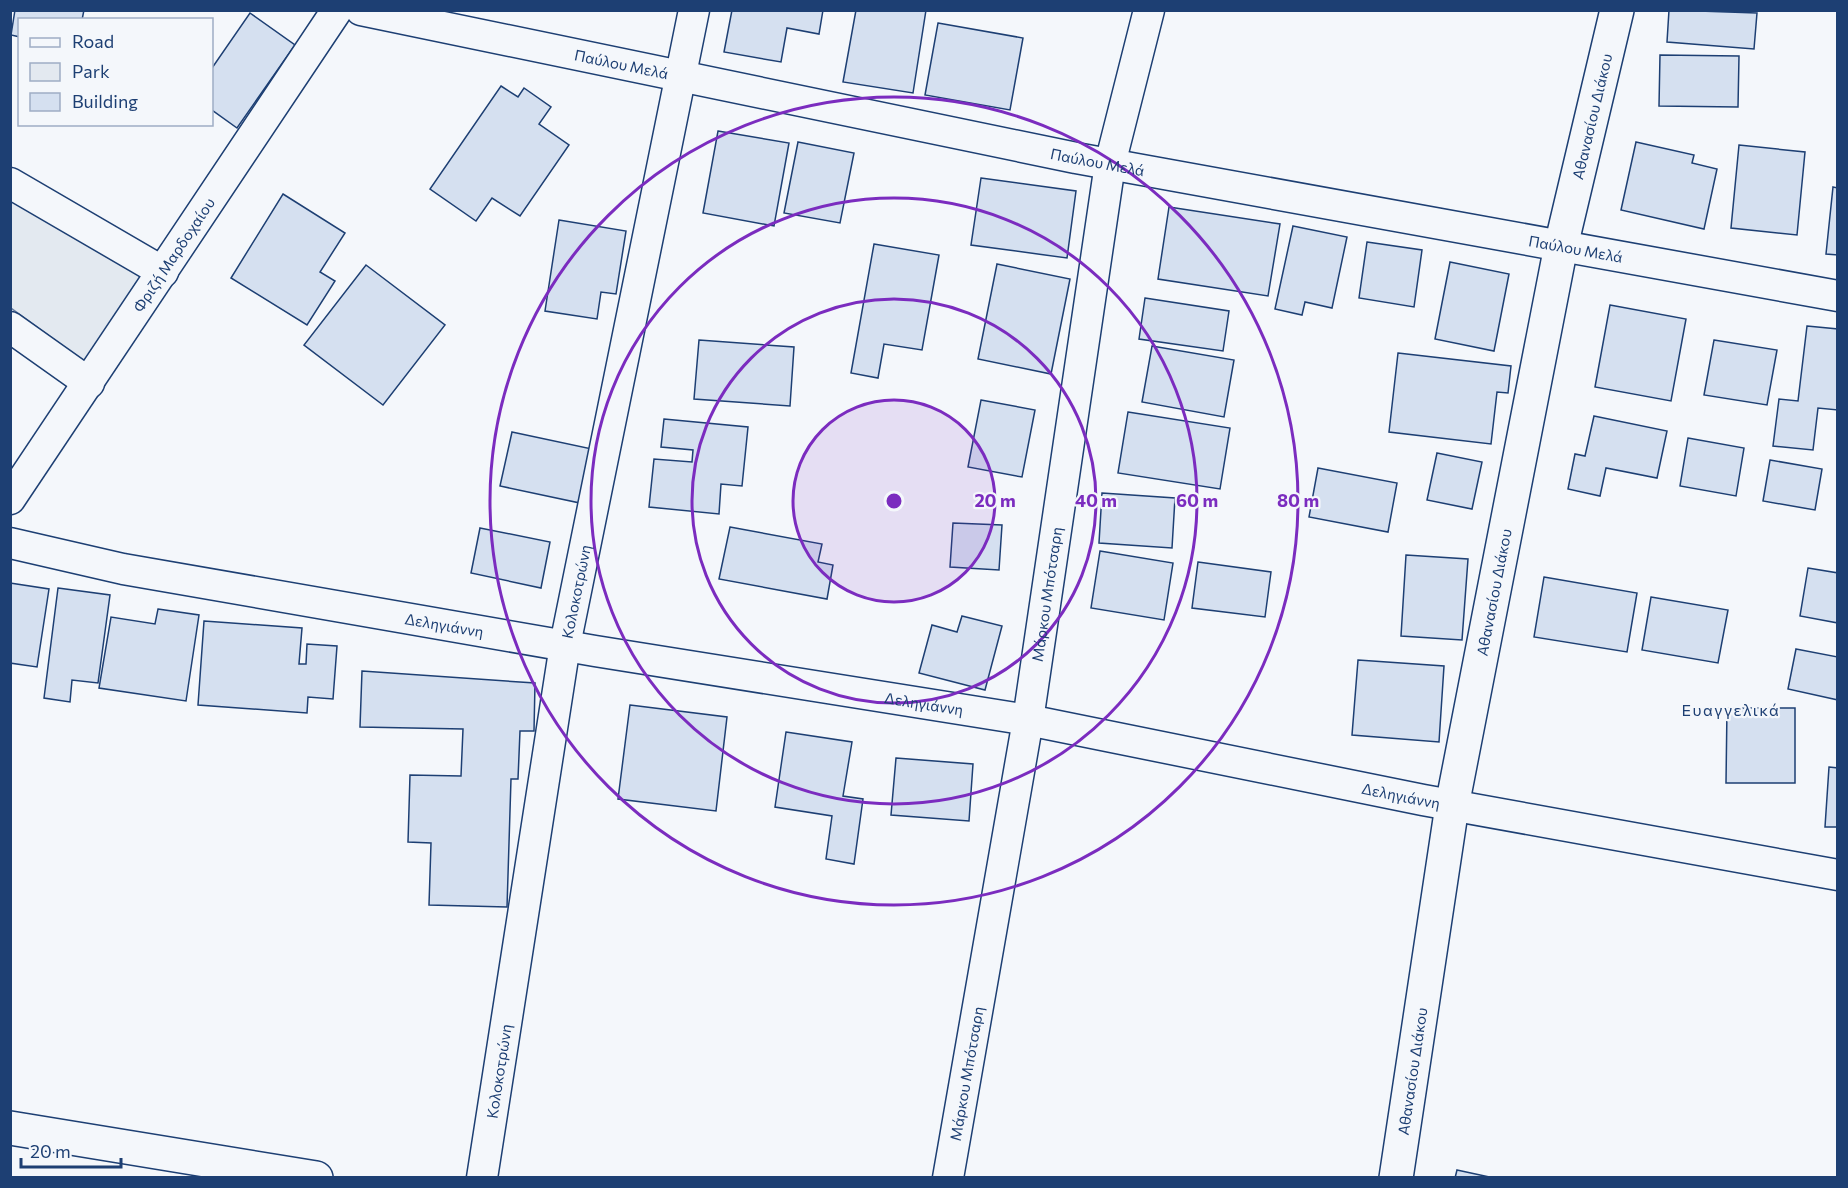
<svg xmlns="http://www.w3.org/2000/svg" width="1848" height="1188" font-family="Commissioner,sans-serif">
	<rect width="100%" height="100%" fill="#f4f7fb"/>
	<path fill="#e3e9f0" stroke="#687fa3" stroke-width="1.5" d="M 11,195 L 142,274 L 85,362 L 11,308 Z"/>
	<g fill="#d5e0f0" stroke="#1d3f73" stroke-width="1.5">
		<path d="M 15,10 L 84,10 L 82,20 L 20,20 L 20,37 L 11,35 Z"/>
		<path d="M 732,10 L 823,10 L 819,34 L 787,28 L 781,62 L 724,52 Z"/>
		<path d="M 856,10 L 926,10 L 913,93 L 843,82 Z"/>
		<path d="M 1669,10 L 1757,13 L 1754,49 L 1667,42 Z"/>
		<path d="M 250,13 L 295,45 L 237,128 L 212,110 L 212,68 Z"/>
		<path d="M 938,23 L 1023,38 L 1010,110 L 925,95 Z"/>
		<path d="M 1660,55 L 1739,56 L 1738,107 L 1659,106 Z"/>
		<path d="M 501,86 L 518,97 L 524,88 L 551,107 L 539,124 L 569,145 L 520,216 L 492,198 L 476,221 L 430,189 Z"/>
		<path d="M 718,131 L 789,143 L 774,226 L 703,213 Z"/>
		<path d="M 798,142 L 854,153 L 840,223 L 784,213 Z"/>
		<path d="M 1636,142 L 1694,155 L 1692,163 L 1717,169 L 1704,229 L 1621,210 Z"/>
		<path d="M 1739,145 L 1805,152 L 1797,235 L 1731,228 Z"/>
		<path d="M 981,178 L 1076,191 L 1067,258 L 971,245 Z"/>
		<path d="M 1833,187 L 1838,188 L 1838,255 L 1826,254 Z"/>
		<path d="M 283,194 L 345,233 L 320,272 L 335,281 L 307,325 L 231,278 Z"/>
		<path d="M 1169,207 L 1280,224 L 1268,296 L 1158,279 Z"/>
		<path d="M 559,220 L 626,231 L 616,294 L 601,292 L 597,319 L 545,311 Z"/>
		<path d="M 1293,226 L 1347,237 L 1332,308 L 1305,302 L 1302,315 L 1275,309 Z"/>
		<path d="M 1367,242 L 1422,250 L 1414,307 L 1359,298 Z"/>
		<path d="M 874,244 L 939,255 L 922,350 L 884,344 L 878,378 L 851,373 Z"/>
		<path d="M 1450,262 L 1509,274 L 1494,351 L 1435,339 Z"/>
		<path d="M 997,264 L 1070,279 L 1051,374 L 978,359 Z"/>
		<path d="M 366,265 L 445,325 L 383,405 L 304,345 Z"/>
		<path d="M 1145,298 L 1229,311 L 1223,351 L 1139,339 Z"/>
		<path d="M 1610,305 L 1686,319 L 1671,401 L 1595,387 Z"/>
		<path d="M 1807,326 L 1838,329 L 1838,410 L 1818,408 L 1813,450 L 1773,446 L 1779,399 L 1798,401 Z"/>
		<path d="M 699,340 L 794,347 L 790,406 L 694,399 Z"/>
		<path d="M 1714,340 L 1777,350 L 1767,405 L 1704,395 Z"/>
		<path d="M 1152,346 L 1234,360 L 1224,417 L 1142,402 Z"/>
		<path d="M 1398,353 L 1511,366 L 1508,393 L 1497,392 L 1491,444 L 1389,432 Z"/>
		<path d="M 981,400 L 1035,410 L 1022,477 L 968,467 Z"/>
		<path d="M 1128,412 L 1230,428 L 1220,489 L 1118,473 Z"/>
		<path d="M 1594,416 L 1667,431 L 1657,478 L 1606,468 L 1600,496 L 1568,489 L 1575,454 L 1585,456 Z"/>
		<path d="M 664,419 L 748,427 L 742,486 L 721,484 L 719,514 L 649,507 L 654,459 L 692,462 L 693,450 L 661,447 Z"/>
		<path d="M 512,432 L 592,449 L 580,503 L 500,486 Z"/>
		<path d="M 1688,438 L 1744,448 L 1736,496 L 1680,486 Z"/>
		<path d="M 1437,453 L 1482,462 L 1472,509 L 1427,500 Z"/>
		<path d="M 1770,460 L 1822,469 L 1815,510 L 1763,501 Z"/>
		<path d="M 1318,468 L 1397,483 L 1388,532 L 1309,517 Z"/>
		<path d="M 1102,493 L 1175,498 L 1172,548 L 1099,543 Z"/>
		<path d="M 953,523 L 1002,525 L 999,570 L 950,567 Z"/>
		<path d="M 730,527 L 822,544 L 818,562 L 833,565 L 827,599 L 719,579 Z"/>
		<path d="M 480,528 L 550,542 L 541,588 L 471,573 Z"/>
		<path d="M 1100,551 L 1173,563 L 1164,620 L 1091,608 Z"/>
		<path d="M 1406,555 L 1468,559 L 1462,640 L 1401,636 Z"/>
		<path d="M 1198,562 L 1271,572 L 1265,617 L 1192,608 Z"/>
		<path d="M 1808,568 L 1838,573 L 1838,623 L 1800,616 Z"/>
		<path d="M 1544,577 L 1637,593 L 1627,652 L 1534,637 Z"/>
		<path d="M 10,583 L 49,589 L 37,667 L 10,663 Z"/>
		<path d="M 58,588 L 110,595 L 98,683 L 72,680 L 70,702 L 44,698 Z"/>
		<path d="M 1651,597 L 1728,610 L 1718,663 L 1642,650 Z"/>
		<path d="M 158,609 L 199,615 L 186,701 L 99,688 L 111,617 L 155,624 Z"/>
		<path d="M 962,616 L 1002,626 L 985,690 L 919,673 L 932,625 L 957,632 Z"/>
		<path d="M 204,621 L 302,628 L 299,664 L 306,664 L 307,644 L 337,646 L 333,699 L 308,697 L 307,713 L 198,705 Z"/>
		<path d="M 1796,649 L 1838,657 L 1838,700 L 1788,689 Z"/>
		<path d="M 1358,660 L 1444,666 L 1439,742 L 1352,735 Z"/>
		<path d="M 362,671 L 535,683 L 534,731 L 520,731 L 518,779 L 511,779 L 507,907 L 429,905 L 431,843 L 408,842 L 410,775 L 461,776 L 463,729 L 360,727 Z"/>
		<path d="M 630,705 L 727,717 L 716,811 L 618,799 Z"/>
		<path d="M 1727,708 L 1795,708 L 1795,783 L 1726,783 Z"/>
		<path d="M 786,732 L 852,742 L 843,796 L 863,799 L 854,864 L 826,859 L 832,816 L 775,807 Z"/>
		<path d="M 896,758 L 973,764 L 969,821 L 891,815 Z"/>
		<path d="M 1829,767 L 1838,768 L 1838,827 L 1825,827 Z"/>
		<path d="M 1457,1170 L 1494,1178 L 1455,1178 Z"/>
	</g>
	<g fill="none" stroke-linecap="round" stroke-linejoin="round">
		<defs>
			<g id="minor">
				<path id="s1" d="M 361,10 L 1076,158 L 1838,296"/>
				<path d="M 10,183 L 163,272"/>
				<path d="M 10,327 L 89,383"/>
				<path id="s2" d="M 10,499 L 337,10"/>
				<path id="s3" d="M 10,543 L 123,569 L 595,651 L 1028,720 L 1423,800 L 1838,875"/>
				<path id="s4" d="M 482,1178 L 565,645 L 694,10"/>
				<path id="s5" d="M 948,1178 L 1028,720 L 1110,164 L 1149,10"/>
			</g>
			<g id="tertiary">
				<path d="M 10,1128 L 316,1178"/>
				<path id="s6" d="M 1396,1178 L 1452,806 L 1561,246 L 1617,10"/>
			</g>
		</defs>
		<use href="#minor" stroke="#1d3f73" stroke-width="33"/>
		<use href="#tertiary" stroke="#1d3f73" stroke-width="36"/>
		<use href="#minor" stroke="#f4f7fb" stroke-width="30"/>
		<use href="#tertiary" stroke="#f4f7fb" stroke-width="33"/>
	</g>
	<circle cx="894" cy="501" r="101" fill="#7b2cbf" fill-opacity=".12"/>
	<g fill="none" stroke="#7b2cbf" stroke-width="3">
		<circle cx="894" cy="501" r="101"/>
		<circle cx="894" cy="501" r="202"/>
		<circle cx="894" cy="501" r="303"/>
		<circle cx="894" cy="501" r="404"/>
	</g>
	<g text-anchor="middle" dominant-baseline="central" stroke-width="4.5" stroke-linejoin="round" paint-order="stroke">
		<g font-size="15" fill="#1d3f73" stroke="#f4f7fb">
			<text stroke="none"><textPath href="#s1" startOffset="266">Παύλου Μελά</textPath></text>
			<text stroke="none"><textPath href="#s6" startOffset="1080">Αθανασίου Διάκου</textPath></text>
			<text stroke="none"><textPath href="#s1" startOffset="752">Παύλου Μελά</textPath></text>
			<text stroke="none"><textPath href="#s1" startOffset="1238">Παύλου Μελά</textPath></text>
			<text stroke="none"><textPath href="#s2" startOffset="294">Φριζή Μαρδοχαίου</textPath></text>
			<text stroke="none"><textPath href="#s4" startOffset="594">Κολοκοτρώνη</textPath></text>
			<text stroke="none"><textPath href="#s6" startOffset="594">Αθανασίου Διάκου</textPath></text>
			<text stroke="none"><textPath href="#s5" startOffset="592">Μάρκου Μπότσαρη</textPath></text>
			<text stroke="none"><textPath href="#s3" startOffset="442">Δεληγιάννη</textPath></text>
			<text stroke="none"><textPath href="#s3" startOffset="928">Δεληγιάννη</textPath></text>
			<text stroke="none"><textPath href="#s3" startOffset="1414">Δεληγιάννη</textPath></text>
			<text stroke="none"><textPath href="#s6" startOffset="108">Αθανασίου Διάκου</textPath></text>
			<text stroke="none"><textPath href="#s4" startOffset="108">Κολοκοτρώνη</textPath></text>
			<text stroke="none"><textPath href="#s5" startOffset="106">Μάρκου Μπότσαρη</textPath></text>
		</g>
		<g font-size="16" letter-spacing="1.5" fill="#1d3f73" stroke="#f4f7fb">
			<text x="1731" y="709">Ευαγγελικά</text>
		</g>
	</g>
	<circle cx="894" cy="501" r="9" fill="#7b2cbf" stroke="#f4f7fb" stroke-width="3"/>
	<g font-size="18" text-anchor="middle" font-weight="bold" fill="#7b2cbf" stroke="#f4f7fb" stroke-width="4.5" stroke-linejoin="round" paint-order="stroke">
		<text x="995" y="507">20 m</text>
		<text x="1096" y="507">40 m</text>
		<text x="1197" y="507">60 m</text>
		<text x="1298" y="507">80 m</text>
	</g>
	<rect width="1848" height="1188" fill="none" stroke="#1d3f73" stroke-width="24"/>
	<rect x="18" y="18" width="195" height="108" fill="#f4f7fb" stroke="#9eadc5" stroke-width="1.5"/>
	<rect x="30" y="38" width="30" height="9" fill="#f4f7fb" stroke="#9eadc5" stroke-width="1.5"/>
	<text x="72" y="48" font-size="18" fill="#1d3f73">Road</text>
	<rect x="30" y="63" width="30" height="18" fill="#e3e9f0" stroke="#9eadc5" stroke-width="1.5"/>
	<text x="72" y="78" font-size="18" fill="#1d3f73">Park</text>
	<rect x="30" y="93" width="30" height="18" fill="#d5e0f0" stroke="#9eadc5" stroke-width="1.5"/>
	<text x="72" y="108" font-size="18" fill="#1d3f73">Building</text>
	<path d="M21 1158v9h100v-9" fill="none" stroke="#1d3f73" stroke-width="3"/>
	<text x="30" y="1158" font-size="18" fill="#1d3f73" stroke="#f4f7fb" stroke-width="4.5" paint-order="stroke">20 m</text>
</svg>
